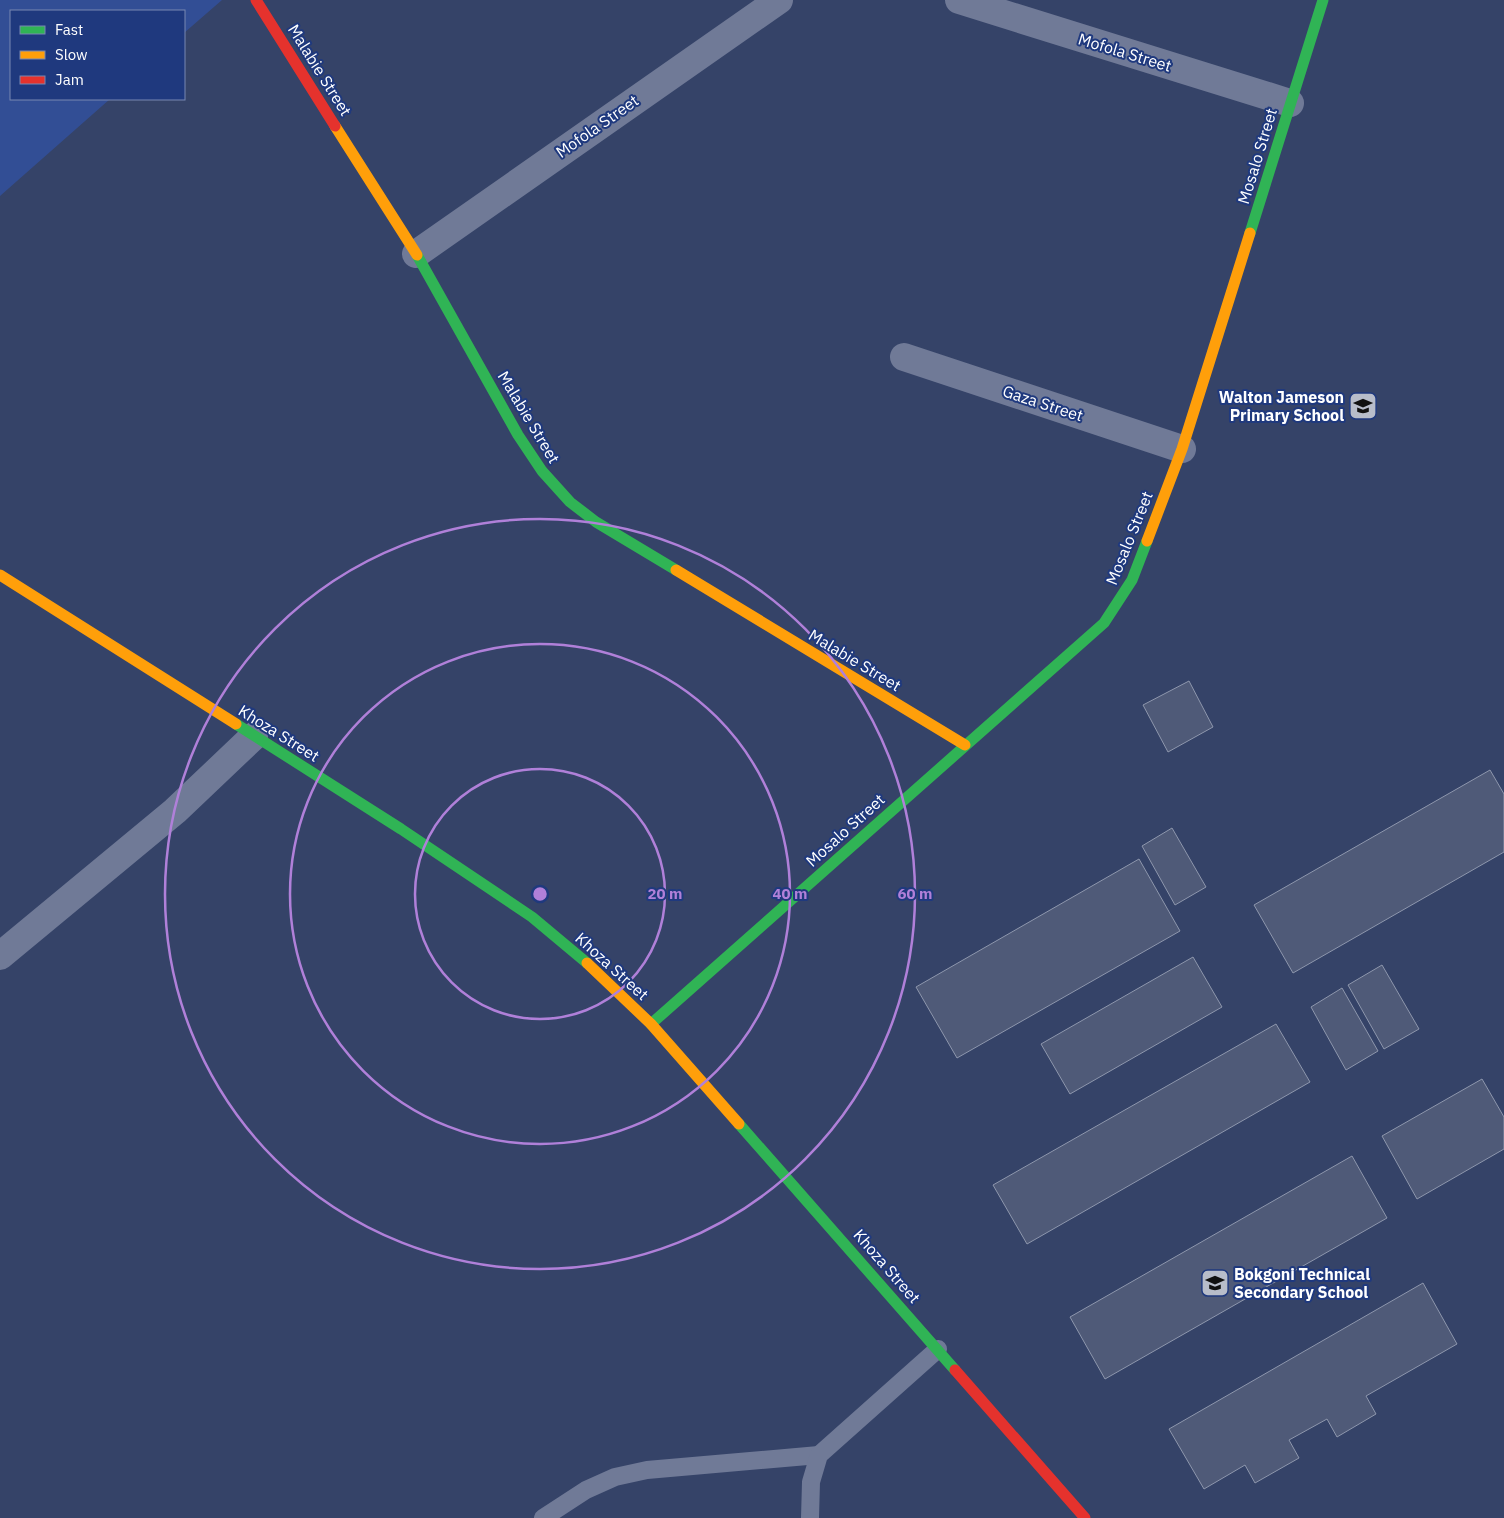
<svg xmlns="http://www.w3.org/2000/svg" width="1504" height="1518" font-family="'IBM Plex Sans',sans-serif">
	<rect width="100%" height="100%" fill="#354368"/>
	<path fill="#324e95" d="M 0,0 L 222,0 L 184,33 L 184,11 L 11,11 L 11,99 L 110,99 L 0,196 Z"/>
	<g fill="#4f5a78" stroke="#8e97ad">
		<path d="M 1189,681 L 1213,727 L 1168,752 L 1143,705 Z"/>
		<path d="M 1490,770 L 1504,794 L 1504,852 L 1293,973 L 1254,905 Z"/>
		<path d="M 1172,828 L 1206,887 L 1175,905 L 1142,846 Z"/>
		<path d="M 1139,859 L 1180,931 L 957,1058 L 916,987 Z"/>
		<path d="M 1193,957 L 1222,1007 L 1070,1094 L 1041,1044 Z"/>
		<path d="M 1382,965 L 1419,1029 L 1384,1049 L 1348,985 Z"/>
		<path d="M 1342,988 L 1378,1051 L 1346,1070 L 1311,1007 Z"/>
		<path d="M 1276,1024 L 1310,1082 L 1027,1244 L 993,1185 Z"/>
		<path d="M 1482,1079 L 1504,1117 L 1504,1149 L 1417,1199 L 1382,1136 Z"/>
		<path d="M 1352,1156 L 1387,1218 L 1105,1379 L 1070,1317 Z"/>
		<path d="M 1423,1283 L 1457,1344 L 1366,1396 L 1376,1414 L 1337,1437 L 1327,1419 L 1289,1440 L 1299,1458 L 1255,1483 L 1245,1465 L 1204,1489 L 1169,1429 Z"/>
	</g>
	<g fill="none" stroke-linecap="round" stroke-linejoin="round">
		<g stroke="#707a97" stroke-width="18">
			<path d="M 543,1518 L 586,1490 L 615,1477 L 647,1470 L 819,1455"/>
			<path d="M 810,1518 L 811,1482 L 819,1455 L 938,1349"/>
		</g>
		<g stroke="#707a97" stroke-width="28">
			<path d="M 959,0 L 1290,103"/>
			<path d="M 416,254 L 779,0"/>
			<path d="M 904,357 L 1182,449"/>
			<path d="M 0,956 L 175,811 L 254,736"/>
		</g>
		<g stroke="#30b455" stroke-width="11">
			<path d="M 1250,233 L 1323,0"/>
			<path d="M 417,255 L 518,435 L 542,471 L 570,502 L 596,522 L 676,570"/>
			<path d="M 236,724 L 401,829 L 532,917 L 587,963"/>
			<path d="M 651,1024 L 1104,623 L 1132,580 L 1147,541"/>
			<path d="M 739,1124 L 955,1370"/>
		</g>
		<g stroke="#ff9f0a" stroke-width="11">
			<path d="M 335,126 L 417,255"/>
			<path d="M 1147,541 L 1182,449 L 1250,233"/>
			<path d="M 676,570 L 965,745"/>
			<path d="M 0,575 L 236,724"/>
			<path d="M 587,963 L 651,1024 L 739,1124"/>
		</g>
		<g stroke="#e5322d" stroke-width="11">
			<path d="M 256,0 L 335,126"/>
			<path d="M 955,1370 L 1085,1518"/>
		</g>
	</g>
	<g fill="none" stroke="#b080d9" stroke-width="2.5">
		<circle cx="540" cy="894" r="125"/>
		<circle cx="540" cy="894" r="250"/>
		<circle cx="540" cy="894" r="375"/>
	</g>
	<defs>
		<symbol id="school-square" viewBox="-11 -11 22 22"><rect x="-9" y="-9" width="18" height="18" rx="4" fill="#b8bdca" stroke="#1f397e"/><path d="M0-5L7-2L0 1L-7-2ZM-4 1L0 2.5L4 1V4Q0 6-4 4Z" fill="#111"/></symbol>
	</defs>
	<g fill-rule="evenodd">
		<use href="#school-square" x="1347" y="390" width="32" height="32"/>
		<use href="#school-square" x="1199" y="1267" width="32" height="32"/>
	</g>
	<g text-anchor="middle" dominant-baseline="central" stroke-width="4" stroke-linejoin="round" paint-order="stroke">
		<g font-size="16" fill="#fff" stroke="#1f397e">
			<text transform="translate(1125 52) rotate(17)">Mofola Street</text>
			<text transform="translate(320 70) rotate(58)">Malabie Street</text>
			<text transform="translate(597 126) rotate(-35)">Mofola Street</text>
			<text transform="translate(1257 156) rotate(-73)">Mosalo Street</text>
			<text transform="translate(1043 403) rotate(18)">Gaza Street</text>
			<text transform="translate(529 417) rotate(59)">Malabie Street</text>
			<text transform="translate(1129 538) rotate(-68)">Mosalo Street</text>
			<text transform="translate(855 660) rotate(31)">Malabie Street</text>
			<text transform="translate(279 733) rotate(32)">Khoza Street</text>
			<text transform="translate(845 830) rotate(-42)">Mosalo Street</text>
			<text transform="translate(612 966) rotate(42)">Khoza Street</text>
			<text transform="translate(887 1266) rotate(49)">Khoza Street</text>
		</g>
		<g font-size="16" font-weight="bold" fill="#fff" stroke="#1f397e" text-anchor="end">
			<text x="1344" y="397">Walton Jameson<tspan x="1344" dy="18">Primary School</tspan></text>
			<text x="1234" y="1274" text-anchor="start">Bokgoni Technical<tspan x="1234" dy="18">Secondary School</tspan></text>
		</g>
	</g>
	<circle cx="540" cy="894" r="8" fill="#b080d9" stroke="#1f397e" stroke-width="2.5"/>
	<g font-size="15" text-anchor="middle" font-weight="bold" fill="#b080d9" stroke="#1f397e" stroke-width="4" stroke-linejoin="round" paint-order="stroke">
		<text x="665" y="899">20 m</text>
		<text x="790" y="899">40 m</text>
		<text x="915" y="899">60 m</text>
	</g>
	<rect x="10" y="10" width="175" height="90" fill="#1f397e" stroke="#7988b2"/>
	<rect x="20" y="26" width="25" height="8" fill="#30b455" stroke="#7988b2"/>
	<text x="55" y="35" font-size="15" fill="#ffffff">Fast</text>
	<rect x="20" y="51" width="25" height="8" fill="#ff9f0a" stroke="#7988b2"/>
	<text x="55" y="60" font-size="15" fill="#ffffff">Slow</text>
	<rect x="20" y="76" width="25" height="8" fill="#e5322d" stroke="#7988b2"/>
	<text x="55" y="85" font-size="15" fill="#ffffff">Jam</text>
</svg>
